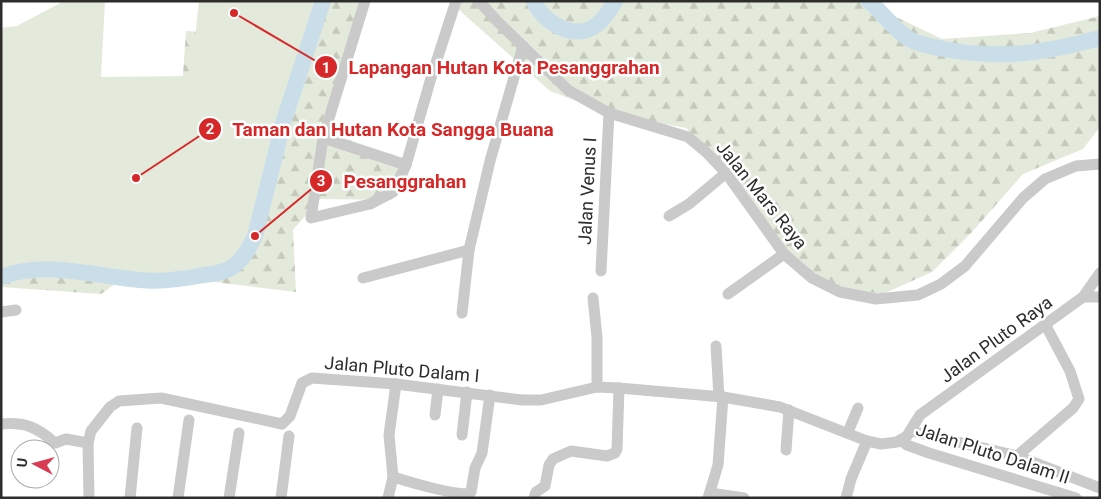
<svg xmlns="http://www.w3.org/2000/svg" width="1101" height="499" font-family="Roboto,sans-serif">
	<defs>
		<pattern id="forest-firs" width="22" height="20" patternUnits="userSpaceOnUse" patternTransform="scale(1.25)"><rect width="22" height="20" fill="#e4eadb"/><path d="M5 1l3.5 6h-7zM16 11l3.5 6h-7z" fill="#c4c9bc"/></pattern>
	</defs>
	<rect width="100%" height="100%" fill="#fff"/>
	<g fill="url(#forest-firs)">
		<path d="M 269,1 L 360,1 L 320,130 L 409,160 L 408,182 L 391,200 L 320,199 L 293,230 L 296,292 L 132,272 L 101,294 L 1,287 L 1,217 L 178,148 L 186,31 L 265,37 Z"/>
		<path d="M 449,1 L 876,1 L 894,16 L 942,39 L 1030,33 L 1100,16 L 1100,127 L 1083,149 L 1023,174 L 973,231 L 932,272 L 883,294 L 838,288 L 794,263 L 686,128 L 610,114 L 550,91 Z"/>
	</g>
	<path fill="#e4eadb" d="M 64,1 L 105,1 L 101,77 L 191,76 L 199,1 L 323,1 L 284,120 L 255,236 C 250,246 245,258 236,265 C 228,271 214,274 203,276 C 183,279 162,282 142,281 C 95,278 48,259 1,277 L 1,28 L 17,26 Z"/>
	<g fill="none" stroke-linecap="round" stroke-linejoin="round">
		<g stroke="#c9dee8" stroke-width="16">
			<path d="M 534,1 C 542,21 571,39 592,28 C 601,23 610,10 615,1"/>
			<path d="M 869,1 C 883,13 895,31 911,40 C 921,45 933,47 944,49 C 1001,60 1045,53 1100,38"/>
			<path d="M 1,277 C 46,260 94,276 140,280 C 161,282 184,279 204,275 C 214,274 229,271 236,264 C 245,257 250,246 255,236 L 284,120 L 323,1"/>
		</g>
		<g stroke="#cacaca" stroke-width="11">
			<path d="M 365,1 L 323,138 L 311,218 L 370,204 L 393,192 L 406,165 L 431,78 L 456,1"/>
			<path d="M 479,1 L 498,22 L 568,90 L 609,113 L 688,137 L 706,152 L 726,173 L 784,254 L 812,278 L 840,292 L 876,299 L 918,295 L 941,284 L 965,266 L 1023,198 L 1045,179 L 1076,166 L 1100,164"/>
			<path d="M 323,138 L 406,165"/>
			<path d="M 669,216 L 689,204 L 726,173"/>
			<path d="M 601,271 L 609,113"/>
			<path d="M 363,278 L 469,250"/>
			<path d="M 728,294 L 784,254"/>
			<path d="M 1083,297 L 1100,297"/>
			<path d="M 593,298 L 597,337 L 597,387"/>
			<path d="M 1,312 L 16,310"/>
			<path d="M 462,313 L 469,250 L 490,161 L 523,46"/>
			<path d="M 716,346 L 719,397"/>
			<path d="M 435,415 L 438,389"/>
			<path d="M 1,424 C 25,422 37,427 55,443 L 66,439 L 88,443"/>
			<path d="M 911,431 L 1017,456 L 1100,488"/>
			<path d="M 848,432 L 858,408"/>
			<path d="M 462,435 L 467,392"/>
			<path d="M 900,440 L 907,445 L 929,453 L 1076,498"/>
			<path d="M 786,450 L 789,410"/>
			<path d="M 1017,456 L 1073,408 L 1079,399 L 1070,371 L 1045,324"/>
			<path d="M 393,477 C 406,481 461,498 471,492 L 475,468 L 482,453 L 490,395"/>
			<path d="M 710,493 L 744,498"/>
			<path d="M 89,498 L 88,443 L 91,431 L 110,407 L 119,401 L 161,398 L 282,424 L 290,416 L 302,383 L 312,378 L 396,384 L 522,400 L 541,400 L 597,387 L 619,388 L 723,397 L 780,407 L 867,441 L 881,444 L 897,442 L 907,436 L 920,415 L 1083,297 L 1100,273"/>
			<path d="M 130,498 L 137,428"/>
			<path d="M 178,498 L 189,420"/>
			<path d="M 229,498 L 239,433"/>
			<path d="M 281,498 L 289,436"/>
			<path d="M 388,498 L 393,477 L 389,435 L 396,384"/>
			<path d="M 534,498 L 536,492 L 545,486 L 549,465 L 553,459 L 571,451 L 607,456 L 615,453 L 617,449 L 619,388"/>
			<path d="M 708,498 L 718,465 L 723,397"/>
			<path d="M 846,498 L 851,479 L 867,441"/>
		</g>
	</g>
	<g text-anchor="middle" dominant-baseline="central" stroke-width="5" stroke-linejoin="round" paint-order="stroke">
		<g font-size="18" fill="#2d2d2d" stroke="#fff">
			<text transform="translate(587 191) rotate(-87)">Jalan Venus I</text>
			<text transform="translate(762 195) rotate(51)">Jalan Mars Raya</text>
			<text transform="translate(996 339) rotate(-36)">Jalan Pluto Raya</text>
			<text transform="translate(402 369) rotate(5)">Jalan Pluto Dalam I</text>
			<text transform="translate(993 453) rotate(18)">Jalan Pluto Dalam II</text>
		</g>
	</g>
	<path fill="none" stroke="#d62828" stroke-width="2" d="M234 13L326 67M136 178L210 129M255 236L321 181"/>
	<g fill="#d62828" stroke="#fff" stroke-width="2">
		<circle cx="234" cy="13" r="5"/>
		<circle cx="136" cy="178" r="5"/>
		<circle cx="255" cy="236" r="5"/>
		<circle cx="326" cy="67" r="12"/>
		<circle cx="210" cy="129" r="12"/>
		<circle cx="321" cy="181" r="12"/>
	</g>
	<g font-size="15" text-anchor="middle" font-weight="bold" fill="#fff">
		<text x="326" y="73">1</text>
		<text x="210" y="134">2</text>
		<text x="321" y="186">3</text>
	</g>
	<g font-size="19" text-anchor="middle" font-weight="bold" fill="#d62828" stroke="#fff" stroke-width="5" stroke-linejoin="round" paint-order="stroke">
		<text x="504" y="74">Lapangan Hutan Kota Pesanggrahan</text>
		<text x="393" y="136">Taman dan Hutan Kota Sangga Buana</text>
		<text x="405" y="188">Pesanggrahan</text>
	</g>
	<rect width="1101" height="499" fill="none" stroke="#2d2d2d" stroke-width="5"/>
	<g transform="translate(35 464) rotate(276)"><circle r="24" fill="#ffffff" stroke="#ababab"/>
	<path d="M0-4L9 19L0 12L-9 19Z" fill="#d83b52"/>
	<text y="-8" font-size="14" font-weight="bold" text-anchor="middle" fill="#2d2d2d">U</text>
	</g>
</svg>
